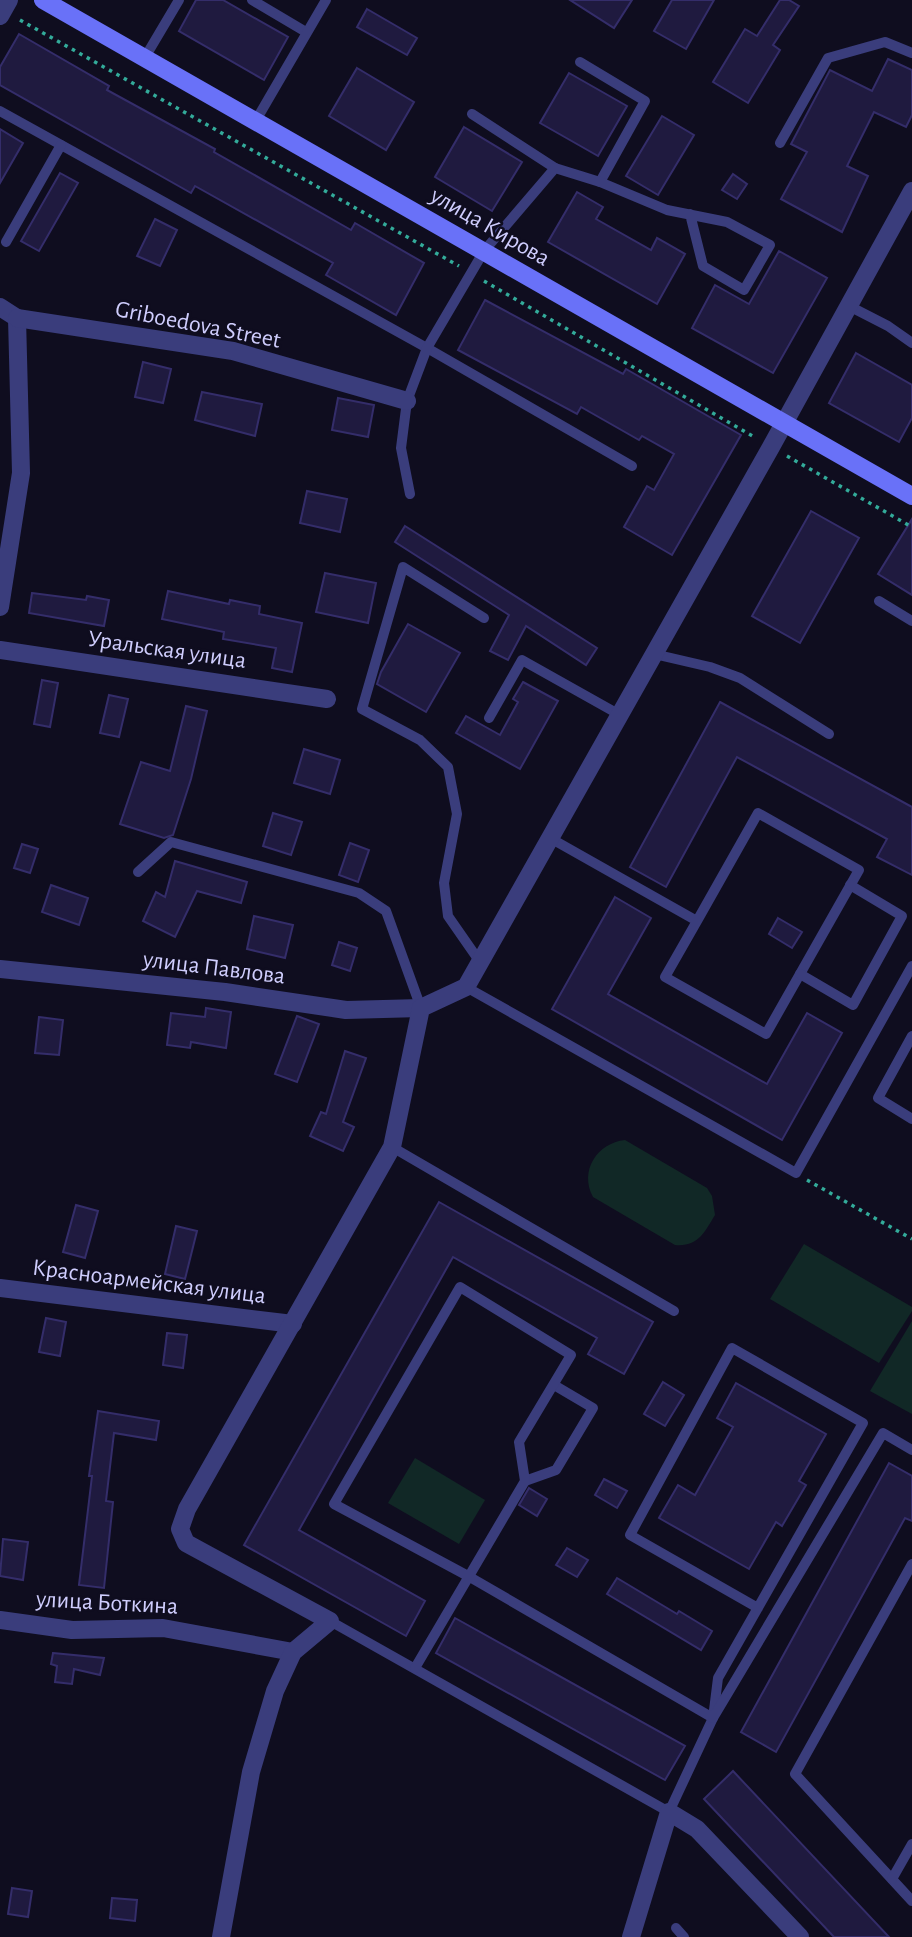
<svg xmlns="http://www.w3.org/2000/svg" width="912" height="1937" font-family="'Alegreya Sans',sans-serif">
	<rect width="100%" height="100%" fill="#0f0d1f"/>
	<g fill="#112826">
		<path d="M 625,1140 L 707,1188 L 712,1196 L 715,1215 C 704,1233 698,1247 675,1245 L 593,1197 C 579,1171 597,1143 625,1140 Z"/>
		<path d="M 804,1244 L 912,1307 L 912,1311 L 879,1363 L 770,1299 Z"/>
		<path d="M 912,1321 L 912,1414 L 870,1391 Z"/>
		<path d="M 415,1458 L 485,1500 L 459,1544 L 388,1503 Z"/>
	</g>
	<g fill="#1f1a3f" stroke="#342d6a" stroke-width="2">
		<path d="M 196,0 L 223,0 L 288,37 L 264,80 L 179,31 Z"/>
		<path d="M 570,0 L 632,0 L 614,28 Z"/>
		<path d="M 672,0 L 714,0 L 686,49 L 654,31 Z"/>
		<path d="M 780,0 L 789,0 L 799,6 L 773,45 L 780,50 L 748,103 L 713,82 L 745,29 L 757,36 Z"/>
		<path d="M 367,9 L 417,38 L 407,55 L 357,27 Z"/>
		<path d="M 19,34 L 109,86 L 107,90 L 215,149 L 214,152 L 351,230 L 355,223 L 424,263 L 396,315 L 326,275 L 333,263 L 195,186 L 191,193 L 0,85 L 0,67 Z"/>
		<path d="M 888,59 L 912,70 L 912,115 L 906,127 L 874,112 L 847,166 L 868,176 L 842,232 L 781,199 L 807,152 L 791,144 L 830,70 L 872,91 Z"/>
		<path d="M 357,68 L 414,102 L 386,150 L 329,116 Z"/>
		<path d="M 569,73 L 627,106 L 598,156 L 540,123 Z"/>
		<path d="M 662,116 L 694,135 L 658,195 L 626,176 Z"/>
		<path d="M 464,127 L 522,162 L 492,211 L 435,177 Z"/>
		<path d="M 0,129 L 23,143 L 0,183 Z"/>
		<path d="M 60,173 L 78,183 L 39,251 L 21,241 Z"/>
		<path d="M 733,174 L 747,184 L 737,199 L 722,190 Z"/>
		<path d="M 577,192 L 603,207 L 596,219 L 651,250 L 657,238 L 685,254 L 657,304 L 548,242 Z"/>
		<path d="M 155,219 L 177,230 L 160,266 L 137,256 Z"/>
		<path d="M 779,251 L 827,278 L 773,373 L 692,328 L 715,285 L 749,304 Z"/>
		<path d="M 485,300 L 623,374 L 626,369 L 741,435 L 672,555 L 624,527 L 647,486 L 654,490 L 674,454 L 642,436 L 639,440 L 581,407 L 577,414 L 458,350 Z"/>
		<path d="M 856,353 L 912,385 L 912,418 L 899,442 L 829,403 Z"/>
		<path d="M 143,362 L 171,369 L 163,403 L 135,397 Z"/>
		<path d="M 202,392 L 262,404 L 255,436 L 195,420 Z"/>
		<path d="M 338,398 L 374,405 L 368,437 L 332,430 Z"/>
		<path d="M 307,491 L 347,499 L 340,532 L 300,523 Z"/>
		<path d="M 811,511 L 859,538 L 800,643 L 752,616 Z"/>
		<path d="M 912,519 L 912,595 L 878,574 Z"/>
		<path d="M 405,526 L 597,648 L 586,665 L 526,626 L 508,660 L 490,651 L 509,615 L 395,542 Z"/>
		<path d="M 325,573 L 376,583 L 368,623 L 316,612 Z"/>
		<path d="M 168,591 L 229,604 L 230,600 L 260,606 L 259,614 L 302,623 L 292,672 L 272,668 L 276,648 L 223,639 L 224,632 L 162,619 Z"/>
		<path d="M 32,593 L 86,600 L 87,596 L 109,600 L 104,626 L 29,613 Z"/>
		<path d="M 408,624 L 460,653 L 426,712 L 377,684 L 381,672 Z"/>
		<path d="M 42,680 L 58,683 L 50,727 L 34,724 Z"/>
		<path d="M 523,682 L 558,701 L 520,769 L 456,733 L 466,716 L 500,735 L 518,702 L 513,699 Z"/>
		<path d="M 109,695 L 128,699 L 119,737 L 100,733 Z"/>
		<path d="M 720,702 L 912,807 L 912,875 L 877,857 L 887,839 L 737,757 L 666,887 L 630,867 Z"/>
		<path d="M 186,706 L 207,711 L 191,779 L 173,835 L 164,838 L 120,824 L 141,762 L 170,771 Z"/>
		<path d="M 304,749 L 340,760 L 330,794 L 294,783 Z"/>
		<path d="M 273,813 L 302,822 L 291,855 L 263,846 Z"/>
		<path d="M 350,843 L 369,850 L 358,882 L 339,875 Z"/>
		<path d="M 22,844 L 38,849 L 30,873 L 14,868 Z"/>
		<path d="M 175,861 L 247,882 L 241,903 L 197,891 L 175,937 L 143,921 L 156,892 L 165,897 Z"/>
		<path d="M 51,885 L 88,898 L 79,925 L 42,912 Z"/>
		<path d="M 615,897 L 651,918 L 608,994 L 767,1084 L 807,1013 L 842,1033 L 782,1140 L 552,1009 Z"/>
		<path d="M 254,916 L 293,925 L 285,958 L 247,949 Z"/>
		<path d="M 778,918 L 802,932 L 792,948 L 769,934 Z"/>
		<path d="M 339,942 L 357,948 L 350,971 L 332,965 Z"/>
		<path d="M 206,1008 L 231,1012 L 226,1048 L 191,1042 L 190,1048 L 167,1045 L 171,1013 L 205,1017 Z"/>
		<path d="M 297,1016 L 319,1024 L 297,1082 L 275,1074 Z"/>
		<path d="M 39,1017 L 63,1020 L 59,1055 L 35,1053 Z"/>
		<path d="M 345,1051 L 366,1058 L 343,1122 L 354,1127 L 343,1151 L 310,1136 L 321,1112 L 326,1114 Z"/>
		<path d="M 439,1202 L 653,1322 L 624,1374 L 588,1354 L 597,1338 L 453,1257 L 299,1530 L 425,1601 L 406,1636 L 244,1545 Z"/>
		<path d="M 76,1205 L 98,1211 L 85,1258 L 63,1252 Z"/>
		<path d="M 176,1226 L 197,1231 L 185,1279 L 165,1274 Z"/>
		<path d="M 46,1318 L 66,1322 L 60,1356 L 39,1352 Z"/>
		<path d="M 167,1333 L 187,1335 L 183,1368 L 163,1365 Z"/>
		<path d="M 663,1382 L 684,1395 L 665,1426 L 644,1414 Z"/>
		<path d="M 736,1383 L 826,1434 L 799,1481 L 806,1485 L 782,1526 L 776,1522 L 749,1569 L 659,1518 L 678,1485 L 695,1495 L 733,1427 L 717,1418 Z"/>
		<path d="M 98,1411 L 159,1421 L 156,1440 L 114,1433 L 106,1501 L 113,1502 L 104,1588 L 79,1585 L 92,1476 L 89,1476 Z"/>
		<path d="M 889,1463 L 912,1476 L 912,1521 L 905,1518 L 776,1752 L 741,1732 Z"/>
		<path d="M 604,1479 L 627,1491 L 617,1508 L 595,1495 Z"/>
		<path d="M 529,1488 L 547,1499 L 537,1516 L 519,1505 Z"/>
		<path d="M 3,1539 L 28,1542 L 23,1580 L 0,1576 Z"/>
		<path d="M 567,1548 L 588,1560 L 577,1577 L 556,1565 Z"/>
		<path d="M 617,1578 L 677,1614 L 679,1611 L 712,1631 L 701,1650 L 607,1594 Z"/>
		<path d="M 455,1618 L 685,1746 L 665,1780 L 436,1653 Z"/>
		<path d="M 53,1653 L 104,1658 L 100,1675 L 74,1669 L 72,1684 L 55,1682 L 57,1666 L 51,1664 Z"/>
		<path d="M 733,1771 L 889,1937 L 834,1937 L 704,1799 Z"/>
		<path d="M 12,1888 L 32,1891 L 28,1917 L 8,1914 Z"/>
		<path d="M 112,1898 L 137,1900 L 135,1921 L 110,1918 Z"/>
	</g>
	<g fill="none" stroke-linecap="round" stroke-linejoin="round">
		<g stroke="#33ab9a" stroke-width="3.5" stroke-dasharray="3.5 5" stroke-linecap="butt">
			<path d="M 20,20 L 459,266"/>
			<path d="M 484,281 L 756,438"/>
			<path d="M 787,456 L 912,527"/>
			<path d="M 807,1180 L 912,1239"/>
		</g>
		<g stroke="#3a3d7c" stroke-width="10">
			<path d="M 252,0 L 306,32"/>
			<path d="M 144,59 L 179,0"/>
			<path d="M 580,62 L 645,101 L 600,182"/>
			<path d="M 0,111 L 427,348 L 632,466"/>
			<path d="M 472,114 L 555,168"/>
			<path d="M 255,122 L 326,0"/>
			<path d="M 780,143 L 828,58 L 885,42 L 912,53"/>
			<path d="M 6,242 L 61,145"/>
			<path d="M 849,306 L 888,326 L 912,343"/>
			<path d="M 410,494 L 401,448 L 407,401 L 427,348 L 484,251 L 555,168 L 600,182 L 667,210 L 727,222 L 770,245 L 744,290 L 703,266 L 690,214"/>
			<path d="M 879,601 L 912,621"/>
			<path d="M 654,654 L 710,667 L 740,678 L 829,734"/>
			<path d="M 489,718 L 522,660 L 620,715"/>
			<path d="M 550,838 L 697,921 L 665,977 L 766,1034 L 859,870 L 758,813 L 697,921"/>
			<path d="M 138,872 L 171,842 L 359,893 L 386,911 L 421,1008"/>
			<path d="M 480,962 L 448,916 L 444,883 L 457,814 L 448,767 L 420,740 L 362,709 L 403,567 L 484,618"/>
			<path d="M 800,974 L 853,1005 L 902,916 L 850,885"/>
			<path d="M 466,987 L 796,1173 L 912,966"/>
			<path d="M 912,1036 L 878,1098 L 912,1119"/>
			<path d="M 392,1147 L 674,1311"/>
			<path d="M 525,1481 L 556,1470 L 593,1408 L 554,1385"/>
			<path d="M 912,1564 L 795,1774 L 912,1901"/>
			<path d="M 330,1621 L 669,1812 L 713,1718 L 718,1678 L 863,1423 L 732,1348 L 630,1535 L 758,1608"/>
			<path d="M 415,1668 L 525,1481 L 519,1442 L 571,1355 L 460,1287 L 334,1504 L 468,1576 L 713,1718 L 883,1433 L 912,1450"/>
			<path d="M 892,1879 L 912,1844"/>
			<path d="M 676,1928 L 684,1937"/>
		</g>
		<g stroke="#3a3d7c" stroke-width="18">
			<path d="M 0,16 L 9,0"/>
			<path d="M 0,307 L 17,318 L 21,473 L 0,607"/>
			<path d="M 17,318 L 233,351 L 407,401"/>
			<path d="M 0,650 L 327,699"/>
			<path d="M 0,969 L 225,992 L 346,1010 L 421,1008"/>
			<path d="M 0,1288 L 293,1324"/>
			<path d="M 0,1620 L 72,1630 L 163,1628 L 293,1652"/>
			<path d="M 221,1937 L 251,1772 L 275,1691 L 293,1652 L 330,1621 L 186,1543 L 180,1529 L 187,1509 L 392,1147 L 421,1008 L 466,987 L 771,447 L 912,191"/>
			<path d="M 631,1937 L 669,1812 L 697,1829 L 800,1937"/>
		</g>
		<path stroke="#6971f8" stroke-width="18" d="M 43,0 L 912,496"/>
	</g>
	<g text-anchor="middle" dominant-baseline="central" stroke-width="5" stroke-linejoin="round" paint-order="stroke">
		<g font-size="24" fill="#cfcdfd" stroke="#0f0d1f">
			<text transform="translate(490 227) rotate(30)">улица Кирова</text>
			<text transform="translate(198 325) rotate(11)">Griboedova Street</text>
			<text transform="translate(167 650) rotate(8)">Уральская улица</text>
			<text transform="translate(214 968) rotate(7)">улица Павлова</text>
			<text transform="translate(149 1282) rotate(7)">Красноармейская улица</text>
			<text transform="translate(107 1603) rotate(3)">улица Боткина</text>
		</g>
	</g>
</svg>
